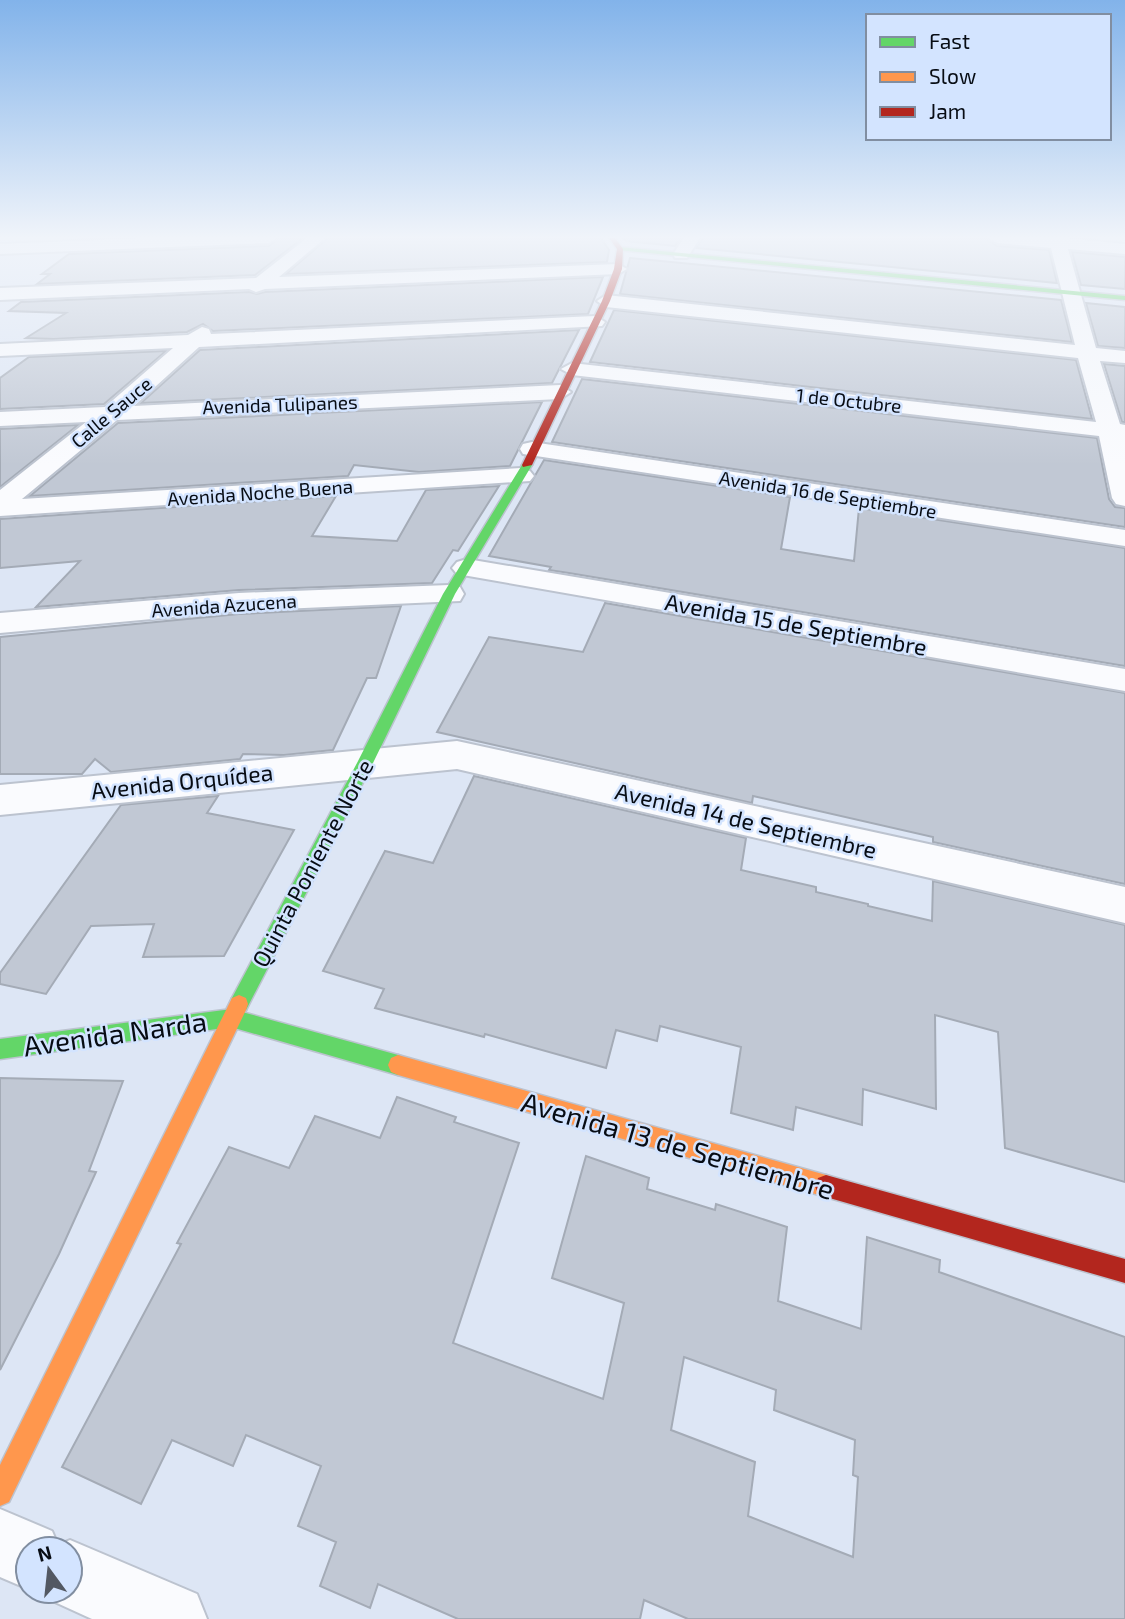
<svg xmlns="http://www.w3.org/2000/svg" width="1125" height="1619" font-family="'Exo 2',sans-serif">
	<rect width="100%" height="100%" fill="#dde6f5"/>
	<g fill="#c1c8d4" stroke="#a4abb6" stroke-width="2" fill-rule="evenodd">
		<path d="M 279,238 L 303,238 L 255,275 L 37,284 L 50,274 L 42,274 L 69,254 L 269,246 Z"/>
		<path d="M 328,238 L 601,238 L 609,250 L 607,262 L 286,274 Z"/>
		<path d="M 623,238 L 681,238 L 675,246 L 626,241 Z"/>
		<path d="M 703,238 L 986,238 L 997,246 L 1049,250 L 1057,283 L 696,248 Z"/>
		<path d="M 1072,252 L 1125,257 L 1125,289 L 1081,285 Z"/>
		<path d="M 630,258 L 1061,300 L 1072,342 L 620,294 Z"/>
		<path d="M 603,277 L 588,314 L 213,331 L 203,324 L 187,332 L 54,339 L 26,338 L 66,313 L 9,311 L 21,302 L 249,292 L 257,294 L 265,292 Z"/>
		<path d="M 1086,303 L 1125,307 L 1125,348 L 1098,346 Z"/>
		<path d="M 614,310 L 1076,360 L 1092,419 L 590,362 Z"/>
		<path d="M 579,330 L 552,383 L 141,403 L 200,350 Z"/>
		<path d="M 166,351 L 104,404 L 0,409 L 0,378 L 29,357 Z"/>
		<path d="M 1104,364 L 1125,366 L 1125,422 L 1122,422 Z"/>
		<path d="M 582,379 L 1097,438 L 1109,499 L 1115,507 L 1125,508 L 1125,527 L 552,442 Z"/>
		<path d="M 542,402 L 510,466 L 419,472 L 354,465 L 348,476 L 30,496 L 118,423 Z"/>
		<path d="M 78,425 L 0,487 L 0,429 Z"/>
		<path d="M 544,460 L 790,497 L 781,549 L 854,561 L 859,508 L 1125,548 L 1125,666 L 569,573 L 549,570 L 551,567 L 489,556 Z"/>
		<path d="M 499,486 L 458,551 L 453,550 L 432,583 L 239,590 L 36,607 L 80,561 L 0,568 L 0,519 L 336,496 L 312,536 L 397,541 L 426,490 Z"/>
		<path d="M 605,603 L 1125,693 L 1125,884 L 933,842 L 933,837 L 753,796 L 752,803 L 437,732 L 489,637 L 583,652 Z"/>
		<path d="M 401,606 L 376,678 L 367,678 L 333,750 L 284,755 L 243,754 L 240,759 L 111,772 L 95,759 L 82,774 L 0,774 L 0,637 L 239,614 Z"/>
		<path d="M 474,776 L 746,838 L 741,870 L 816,887 L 816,892 L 868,904 L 868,906 L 932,921 L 933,881 L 1125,925 L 1125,1182 L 1005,1148 L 998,1032 L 935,1015 L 936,1109 L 863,1089 L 862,1125 L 796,1107 L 793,1130 L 731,1113 L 741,1047 L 660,1026 L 657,1041 L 616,1030 L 606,1068 L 485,1034 L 484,1037 L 375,1008 L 384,989 L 323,971 L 385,851 L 433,863 Z"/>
		<path d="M 218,796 L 207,813 L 294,830 L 224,956 L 143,957 L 154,924 L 91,926 L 46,994 L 0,984 L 0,973 L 121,805 Z"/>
		<path d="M 0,1078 L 123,1081 L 89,1171 L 96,1172 L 59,1254 L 0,1370 Z"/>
		<path d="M 397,1097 L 456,1117 L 454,1122 L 519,1143 L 453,1343 L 603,1399 L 624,1303 L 552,1278 L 586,1156 L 649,1178 L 647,1189 L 715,1210 L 716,1204 L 787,1227 L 778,1301 L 861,1329 L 867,1237 L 940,1260 L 939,1272 L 1125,1337 L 1125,1619 L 688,1619 L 644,1600 L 640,1619 L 458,1619 L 378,1584 L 370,1608 L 320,1586 L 336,1542 L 298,1526 L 321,1466 L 246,1435 L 233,1466 L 172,1440 L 141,1504 L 62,1467 L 181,1244 L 177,1243 L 229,1147 L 289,1168 L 315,1116 L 380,1138 ZM 684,1357 L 776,1390 L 774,1410 L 855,1440 L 853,1475 L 858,1477 L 853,1557 L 748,1516 L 755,1462 L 671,1430 Z"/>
	</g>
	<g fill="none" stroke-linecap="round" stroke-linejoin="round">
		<defs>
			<g id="street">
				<path d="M 148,238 L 277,238 L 269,243 L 0,254 L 0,244 Z"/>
				<path d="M 307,238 L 325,238 L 279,277 L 618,264 L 627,269 L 618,274 L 265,289 L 256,292 L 249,289 L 0,300 L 0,288 L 256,278 Z"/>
				<path d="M 684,238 L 700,238 L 687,258 L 675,258 L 673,254 Z"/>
				<path d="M 989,238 L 1065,238 L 1125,244 L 1125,254 L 1068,249 L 1096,348 L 1125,351 L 1125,363 L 1100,361 L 1120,424 L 1125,425 L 1125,506 L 1116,504 L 1112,498 L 1099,436 L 572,375 L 561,369 L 572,363 L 1096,422 L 1078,358 L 606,307 L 597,301 L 606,295 L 1075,345 L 1051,248 L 997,243 Z"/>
				<path d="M 595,316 L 605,322 L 602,326 L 199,347 L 134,406 L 560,385 L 571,392 L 560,399 L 117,420 L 22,499 L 521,468 L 530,471 L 534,476 L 530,481 L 0,516 L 0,490 L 86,422 L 0,426 L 0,412 L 105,407 L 173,348 L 0,356 L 0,344 L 188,335 L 202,327 L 209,329 L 211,334 Z"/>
				<path d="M 532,442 L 1125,530 L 1125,546 L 523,454 L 520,449 L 523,444 Z"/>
				<path d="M 467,559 L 1125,669 L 1125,691 L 457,574 L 452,568 L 457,562 Z"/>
				<path d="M 449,585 L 460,587 L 464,594 L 460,601 L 239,611 L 0,633 L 0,613 L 239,593 Z"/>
				<path d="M 457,741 L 1125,887 L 1125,923 L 457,769 L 0,815 L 0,785 Z"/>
				<path d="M 0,1509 L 52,1531 L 58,1545 L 70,1540 L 197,1594 L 207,1619 L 92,1619 L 46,1598 L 43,1591 L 70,1591 L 70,1549 L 28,1549 L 28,1589 L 0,1577 Z"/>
			</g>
			<g id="fast">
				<path d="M 620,247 L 1125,296 L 1125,300 L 618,250 Z"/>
				<path d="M 527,462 L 532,465 L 455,594 L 373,763 L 246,1010 L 242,1012 L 398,1055 L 405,1058 L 408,1065 L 405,1072 L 398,1075 L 231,1027 L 0,1059 L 0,1039 L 232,1009 L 230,1004 L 232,998 L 357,763 L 443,594 L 522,465 Z"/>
			</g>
			<g id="slow">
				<path d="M 239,995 L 246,998 L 248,1004 L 246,1010 L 9,1502 L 0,1506 L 0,1465 L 232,998 Z"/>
				<path d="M 398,1055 L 826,1175 L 834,1178 L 837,1186 L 834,1194 L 826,1197 L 398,1075 L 391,1072 L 388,1065 L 391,1058 Z"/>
			</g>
			<g id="jam">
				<path d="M 609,238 L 615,238 L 623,249 L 622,269 L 610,301 L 532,465 L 523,467 L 522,465 L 602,301 L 614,269 L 617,249 Z"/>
				<path d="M 826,1175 L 1125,1259 L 1125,1283 L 826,1197 L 818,1194 L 815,1186 L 818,1178 Z"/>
			</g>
		</defs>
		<use href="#street" stroke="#bcc3cf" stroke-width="4"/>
		<use href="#fast" stroke="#bcc3cf" stroke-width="3"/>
		<use href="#slow" stroke="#bcc3cf" stroke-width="3"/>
		<use href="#jam" stroke="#bcc3cf" stroke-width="3"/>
		<use href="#street" fill="#fafbfe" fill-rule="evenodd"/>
		<use href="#fast" fill="#63d668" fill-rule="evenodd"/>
		<use href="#slow" fill="#ff974d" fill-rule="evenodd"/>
		<use href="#jam" fill="#b3261e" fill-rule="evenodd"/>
	</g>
	<linearGradient id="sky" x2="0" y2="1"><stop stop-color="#82b3ea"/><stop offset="0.51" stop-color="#f0f4fa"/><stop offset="1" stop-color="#f0f4fa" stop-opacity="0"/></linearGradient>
	<rect width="1125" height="465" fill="url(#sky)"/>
	<g text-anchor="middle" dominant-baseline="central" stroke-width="5" stroke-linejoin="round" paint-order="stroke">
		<g font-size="19" fill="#070c14" stroke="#d3e4ff">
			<text transform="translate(849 400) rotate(6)">1 de Octubre</text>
			<text transform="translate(280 404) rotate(-2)">Avenida Tulipanes</text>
			<text transform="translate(111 412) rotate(-40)">Calle Sauce</text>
			<text transform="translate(260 492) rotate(-4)">Avenida Noche Buena</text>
			<text transform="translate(828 494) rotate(9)">Avenida 16 de Septiembre</text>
			<text transform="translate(224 605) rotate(-4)">Avenida Azucena</text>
		</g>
		<g font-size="23" fill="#070c14" stroke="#d3e4ff">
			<text transform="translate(796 624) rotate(10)">Avenida 15 de Septiembre</text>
			<text transform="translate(182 781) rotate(-6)">Avenida Orquídea</text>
			<text transform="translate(746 820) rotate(13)">Avenida 14 de Septiembre</text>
			<text transform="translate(312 863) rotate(-62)">Quinta Poniente Norte</text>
		</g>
		<g font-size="28" fill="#070c14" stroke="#d3e4ff">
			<text transform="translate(115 1033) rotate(-8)">Avenida Narda</text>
			<text transform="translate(678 1145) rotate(16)">Avenida 13 de Septiembre</text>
		</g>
	</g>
	<rect x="866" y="14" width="245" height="126" fill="#d3e4ff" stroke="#818ea1" stroke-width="2"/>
	<rect x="880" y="37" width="35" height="10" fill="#63d668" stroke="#818ea1" stroke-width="2"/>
	<text x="929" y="49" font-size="21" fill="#070c14">Fast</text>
	<rect x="880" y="72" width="35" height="10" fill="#ff974d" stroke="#818ea1" stroke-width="2"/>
	<text x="929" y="84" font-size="21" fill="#070c14">Slow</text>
	<rect x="880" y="107" width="35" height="10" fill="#b3261e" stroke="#818ea1" stroke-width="2"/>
	<text x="929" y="119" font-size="21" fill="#070c14">Jam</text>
	<g transform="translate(49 1570) rotate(345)"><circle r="33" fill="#d3e4ff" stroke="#818ea1" stroke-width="2"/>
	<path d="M0-5L12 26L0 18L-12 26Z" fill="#525863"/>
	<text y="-10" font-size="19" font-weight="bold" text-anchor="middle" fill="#070c14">N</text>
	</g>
</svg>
